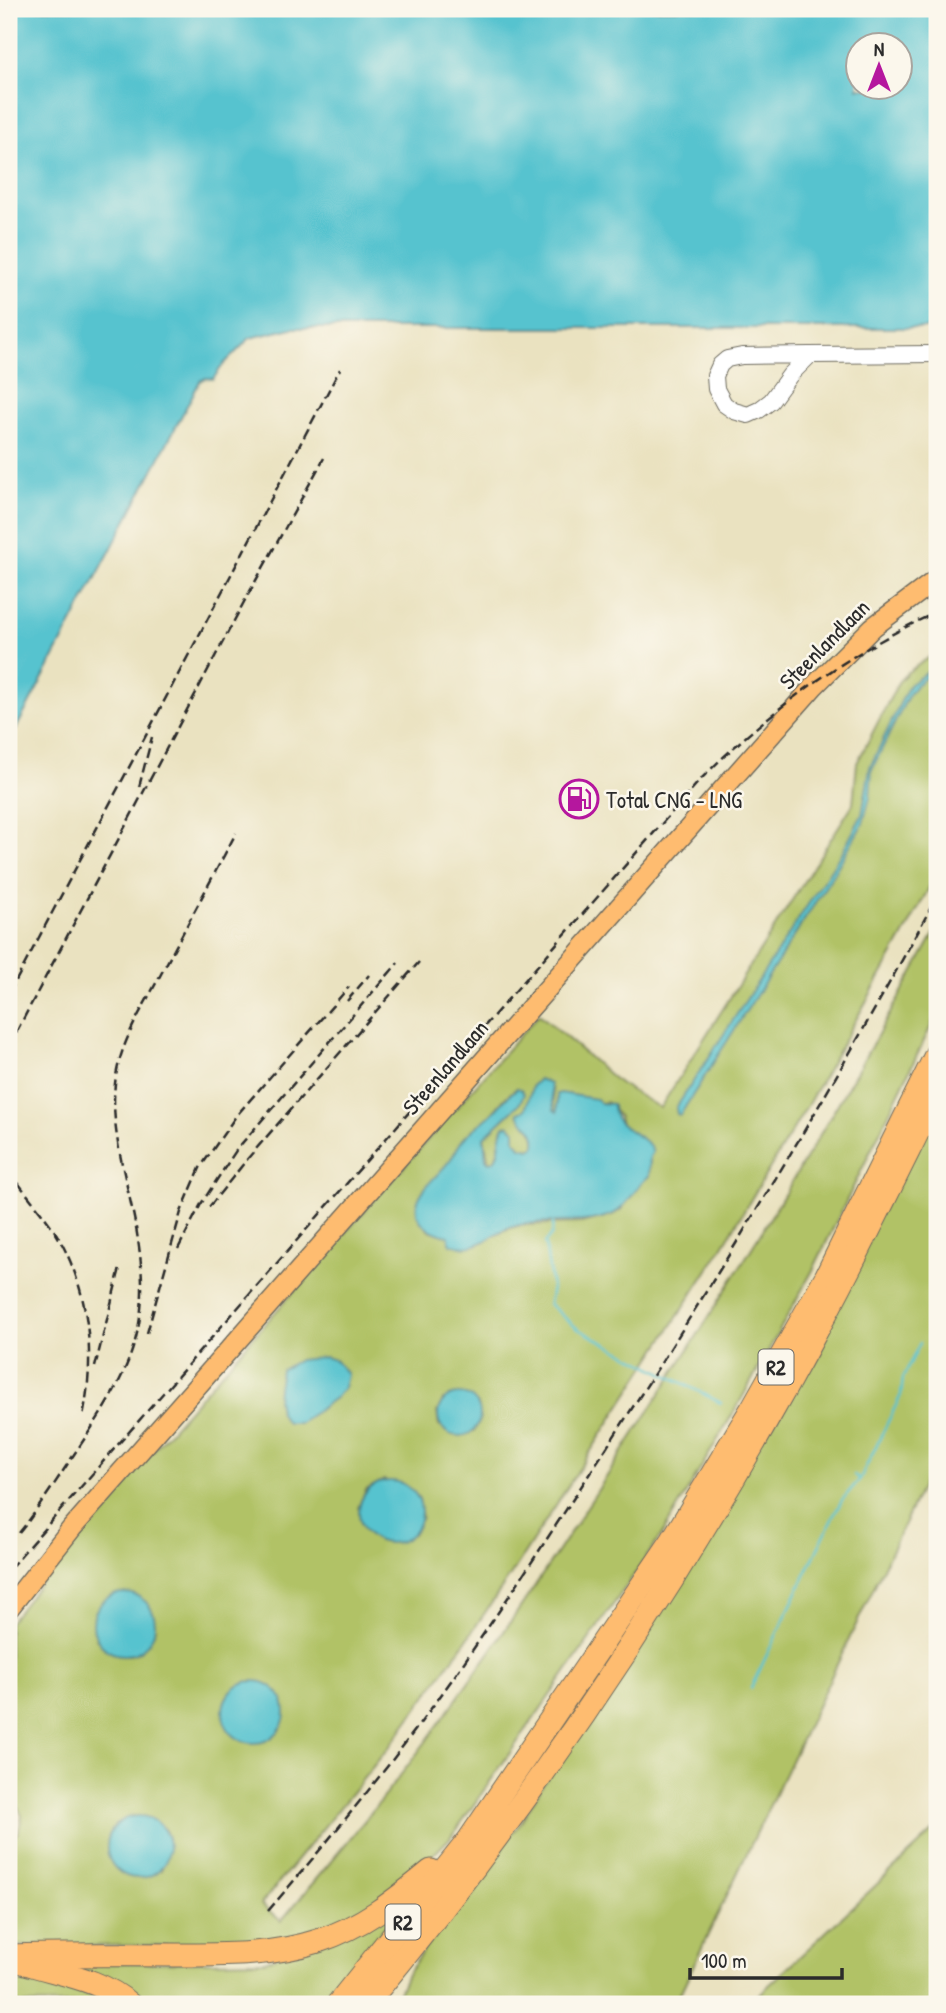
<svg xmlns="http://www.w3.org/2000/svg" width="946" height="2013" font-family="'Patrick Hand',sans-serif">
	<rect width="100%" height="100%" fill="#fbf7ec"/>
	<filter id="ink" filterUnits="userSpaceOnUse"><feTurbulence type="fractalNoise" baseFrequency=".0143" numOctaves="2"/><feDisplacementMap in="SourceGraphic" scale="14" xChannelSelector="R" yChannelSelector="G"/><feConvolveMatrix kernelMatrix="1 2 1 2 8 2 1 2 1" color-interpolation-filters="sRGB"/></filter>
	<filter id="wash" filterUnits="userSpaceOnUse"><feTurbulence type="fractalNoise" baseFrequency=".00686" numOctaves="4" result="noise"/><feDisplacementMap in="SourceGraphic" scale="28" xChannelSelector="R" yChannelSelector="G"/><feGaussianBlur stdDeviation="1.57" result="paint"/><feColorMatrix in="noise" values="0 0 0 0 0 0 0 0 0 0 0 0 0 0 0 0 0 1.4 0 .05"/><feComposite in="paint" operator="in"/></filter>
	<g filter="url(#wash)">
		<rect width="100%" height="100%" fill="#eae2c0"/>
		<g fill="#b1c266" stroke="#6e7648" stroke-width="2" fill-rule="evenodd">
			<path d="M 937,652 L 937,873 L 905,933 L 807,1106 L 720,1251 L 512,1573 L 465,1642 L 390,1746 L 261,1904 L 281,1921 C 335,1857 389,1793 438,1725 C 505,1633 567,1538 629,1442 C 738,1275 841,1104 937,929 L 937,1014 L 813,1270 L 742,1398 L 661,1536 L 452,1836 L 416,1872 L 358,1914 L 315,1933 L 243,1945 L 9,1946 L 9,1840 L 18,1833 L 22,1816 L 9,1786 L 9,1623 L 79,1534 L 539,1014 L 619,1083 L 660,1108 L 853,804 L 857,763 L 899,681 L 908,672 ZM 533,1085 L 552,1089 L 554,1110 L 558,1113 L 568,1094 L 600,1103 L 607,1102 L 619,1117 L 621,1124 L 650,1157 L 649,1176 L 641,1182 L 621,1210 L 612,1215 L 582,1223 L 521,1225 L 504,1230 L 497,1235 L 448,1236 L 429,1230 L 421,1221 L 422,1193 L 449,1162 L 470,1132 L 489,1117 L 506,1097 L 517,1088 L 520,1103 L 484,1137 L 489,1162 L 494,1161 C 501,1150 498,1138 504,1126 L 508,1125 L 515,1130 L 515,1140 L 521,1147 L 531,1149 L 535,1146 C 537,1132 527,1123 518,1114 L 525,1110 ZM 443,1400 L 478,1405 L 480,1419 L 474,1431 L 439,1426 L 437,1412 ZM 384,1480 L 418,1497 L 422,1517 L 413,1534 L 358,1508 L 366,1490 ZM 156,1628 C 141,1660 122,1664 96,1639 ZM 132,1816 C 168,1820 177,1837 161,1870 L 115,1825 Z"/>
			<path d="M 937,1115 L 937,1455 L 675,2004 L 394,2004 L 406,1976 L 436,1931 L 521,1822 Z"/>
			<path d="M 937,1828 L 937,2004 L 749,2004 Z"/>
			<path d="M 398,1911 L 322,2004 L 139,2004 L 68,1964 L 265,1961 Z"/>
			<path d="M 9,1982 C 51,1981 70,1987 108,2004 L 9,2004 Z"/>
		</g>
		<g fill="#56c3cf" stroke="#40777d" stroke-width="2" fill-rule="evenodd">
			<path d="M 9,9 L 937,9 L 937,328 L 292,328 L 250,338 L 223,365 L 213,379 L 206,378 L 200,381 L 9,742 ZM 858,46 L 900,46 L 900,88 L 858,88 Z"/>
			<path d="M 937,665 L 937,670 L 917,684 L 908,696 L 872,769 L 870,797 L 863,823 L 831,878 L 680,1115 L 677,1114 L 676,1108 L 844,849 L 862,815 L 870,767 L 905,693 L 909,685 Z"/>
			<path d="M 539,1079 L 550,1084 L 554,1110 L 557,1112 L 557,1094 L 561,1093 L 596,1099 L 600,1103 L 613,1104 C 612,1131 644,1131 653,1152 L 650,1157 L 649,1176 C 635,1187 627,1208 613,1214 C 580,1228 545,1217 511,1227 C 490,1233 480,1254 451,1244 L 448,1236 C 433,1233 413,1223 417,1204 C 421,1187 440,1174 450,1160 C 454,1155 457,1148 461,1142 C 468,1132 477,1127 486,1119 C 497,1110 505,1098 517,1088 L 521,1089 L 524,1094 L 520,1103 L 484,1137 L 486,1159 L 489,1162 L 494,1161 C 502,1150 498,1138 504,1126 L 509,1125 L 515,1130 L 515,1140 L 521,1147 L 530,1149 L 535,1146 C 538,1127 523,1126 518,1113 L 525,1110 L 533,1085 Z"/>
			<path d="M 325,1357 L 335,1360 L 347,1374 L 344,1387 L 336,1397 L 300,1423 L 287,1423 C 272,1408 278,1389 281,1370 L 299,1360 Z"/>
			<circle cx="459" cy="1415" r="21"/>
			<circle cx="390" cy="1512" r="31"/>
			<circle cx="124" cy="1624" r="31"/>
			<circle cx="254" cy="1712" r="31"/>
			<circle cx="138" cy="1847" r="31"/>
		</g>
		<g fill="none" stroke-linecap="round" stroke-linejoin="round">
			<g stroke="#56c3cf" stroke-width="2.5">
				<path d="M 553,1223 L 552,1234 L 545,1243 L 552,1288 L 549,1304 L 578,1329 L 721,1403"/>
				<path d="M 854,1475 L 860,1479"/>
				<path d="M 751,1688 L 834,1515 L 842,1500 L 860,1479 L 901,1395 L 903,1378 L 920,1343"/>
			</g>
		</g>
	</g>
	<g filter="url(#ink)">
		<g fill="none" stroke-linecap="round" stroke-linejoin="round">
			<defs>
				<path id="minor" d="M 810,355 L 790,375 L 771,401 L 759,410 L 748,415 L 734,411 L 724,404 L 716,389 L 715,376 L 720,365 L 727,359 L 742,356 L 810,355 L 937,354"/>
				<path id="major" d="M 9,1608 L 72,1528 L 814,686 L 873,627 L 937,579"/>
				<g id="highway">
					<path d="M 9,1956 C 64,1954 119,1955 175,1955 C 222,1955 272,1956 318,1941 C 362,1927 396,1900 431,1871"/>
					<path d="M 23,1962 C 58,1974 100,1978 129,2004"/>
					<path d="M 338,2004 L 469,1840 L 672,1541 L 753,1407 L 826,1277 L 937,1053"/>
					<path d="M 366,2004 C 542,1792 695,1559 825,1315 C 864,1242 900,1167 937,1093"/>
				</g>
			</defs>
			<use href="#minor" stroke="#6e6b5f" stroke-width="18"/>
			<use href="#major" stroke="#6e6b5f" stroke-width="22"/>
			<use href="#highway" stroke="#6e6b5f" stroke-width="25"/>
			<use href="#minor" stroke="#fff" stroke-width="16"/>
			<use href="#major" stroke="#febc70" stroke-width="19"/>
			<use href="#highway" stroke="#febc70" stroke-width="23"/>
			<g stroke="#2b2b2b" stroke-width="2.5" stroke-dasharray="10 5" stroke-linecap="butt">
				<path d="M 139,787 L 152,737"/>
				<path d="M 9,994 L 340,369"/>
				<path d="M 347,1001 L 369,975"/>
				<path d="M 9,1046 L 244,602 L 324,458"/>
				<path d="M 9,1170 C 23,1191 40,1209 54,1230 C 89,1286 96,1353 83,1416"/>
				<path d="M 209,1207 L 249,1157 L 419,962"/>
				<path d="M 178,1249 L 201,1204 L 237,1149 L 398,963"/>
				<path d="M 147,1333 L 181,1212 L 200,1168 L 236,1116 L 349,987"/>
				<path d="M 95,1367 L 120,1268"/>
				<path d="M 19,1533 C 40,1507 58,1478 77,1450 C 131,1370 154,1327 136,1228 C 127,1179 108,1126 116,1076 C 122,1039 144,1006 161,974 C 186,927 211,880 236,833"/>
				<path d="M 9,1569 L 701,779 C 769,710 849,652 937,612"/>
				<path d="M 268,1911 C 332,1837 394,1761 451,1681 C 505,1604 556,1525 607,1447 C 724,1267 836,1084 937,896"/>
			</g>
		</g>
	</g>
	<defs>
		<symbol id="fuel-ring" viewBox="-11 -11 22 22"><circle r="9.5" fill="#fbf7ec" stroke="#b5179e" stroke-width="1.5"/><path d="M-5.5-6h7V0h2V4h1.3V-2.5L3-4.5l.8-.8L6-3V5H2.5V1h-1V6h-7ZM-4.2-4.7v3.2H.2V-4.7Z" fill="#b5179e"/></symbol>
	</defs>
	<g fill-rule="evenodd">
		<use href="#fuel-ring" x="557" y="777" width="44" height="44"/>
	</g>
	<g text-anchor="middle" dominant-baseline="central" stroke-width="5" stroke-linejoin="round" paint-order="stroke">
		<g fill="#fbf7ec" stroke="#696865" stroke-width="2">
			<rect x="758.5" y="1349.5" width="35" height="35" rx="5"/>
			<rect x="385.5" y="1904.5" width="35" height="35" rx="5"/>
		</g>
		<g font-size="21" font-weight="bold" fill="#2b2b2b">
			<text x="776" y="1367">R2</text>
			<text x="403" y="1922">R2</text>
		</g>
		<g font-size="23" fill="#2b2b2b" stroke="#fbf7ec">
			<text transform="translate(824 644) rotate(-45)">Steenlandlaan</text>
			<text transform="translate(445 1067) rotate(-49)">Steenlandlaan</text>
		</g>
		<g font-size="23" fill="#2b2b2b" stroke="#fbf7ec" text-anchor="start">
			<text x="606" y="799">Total CNG - LNG</text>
		</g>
	</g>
	<rect width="946" height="2013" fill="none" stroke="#fbf7ec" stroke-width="35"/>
	<g transform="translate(879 66)"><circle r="33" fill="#fbf7ec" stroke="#a8a59f" stroke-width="2"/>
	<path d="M0-5L12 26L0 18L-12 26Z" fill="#b5179e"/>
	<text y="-10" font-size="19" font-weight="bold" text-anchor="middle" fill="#2b2b2b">N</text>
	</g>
	<path d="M690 1968v10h152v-10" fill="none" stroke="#2b2b2b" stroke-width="3.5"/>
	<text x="701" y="1968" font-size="21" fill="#2b2b2b" stroke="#fbf7ec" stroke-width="5" paint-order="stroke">100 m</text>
</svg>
